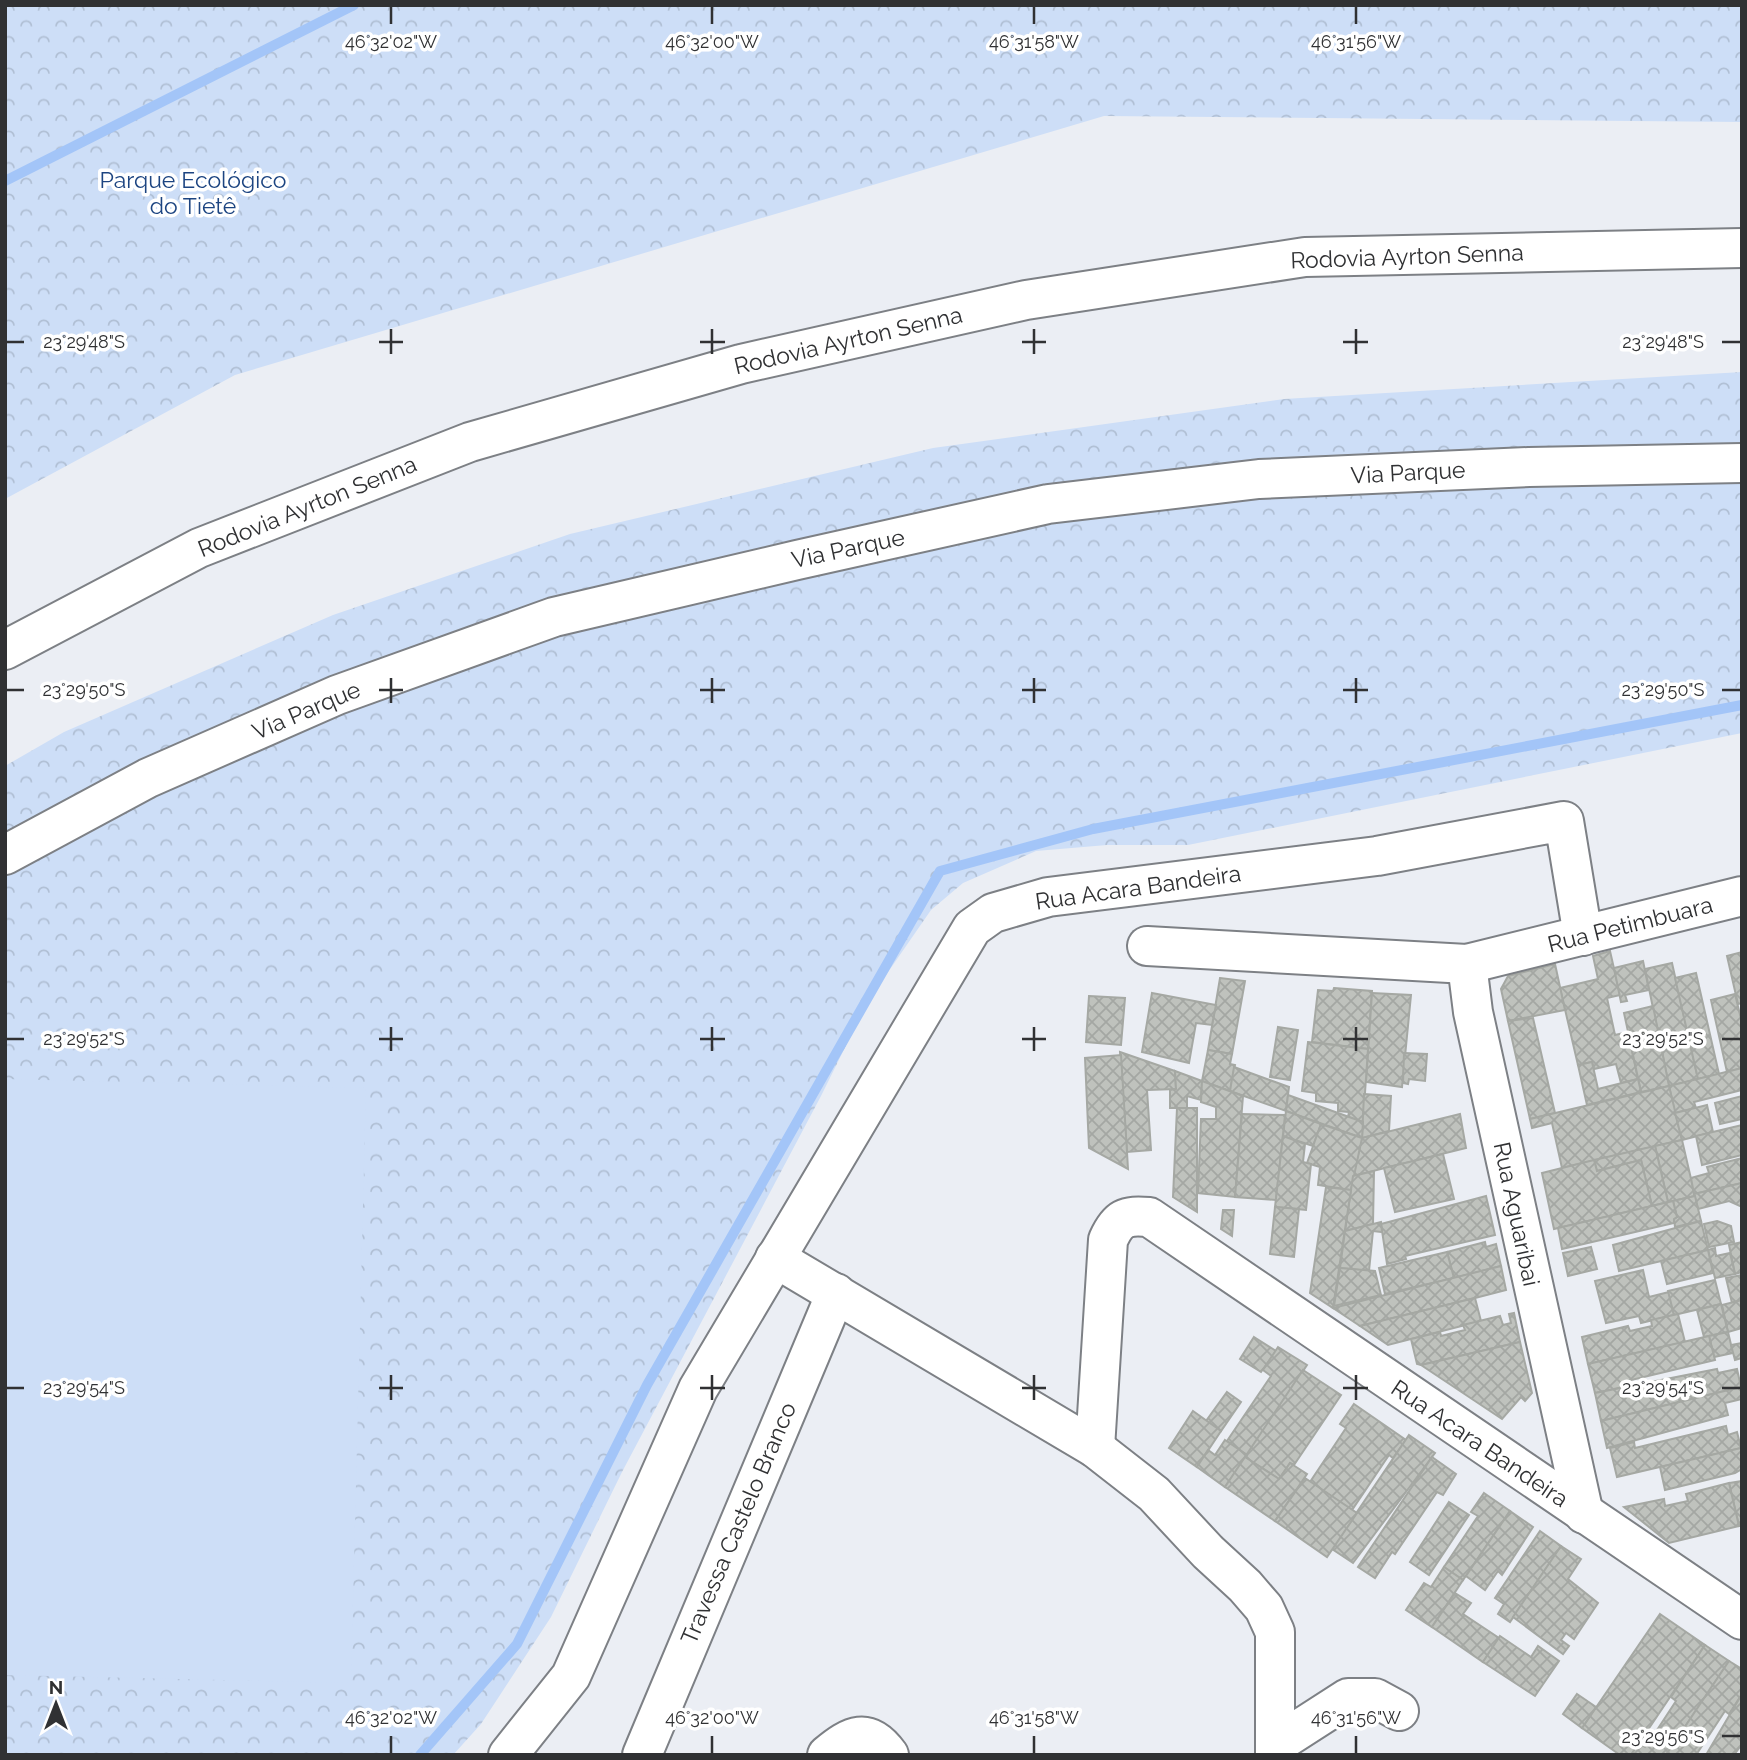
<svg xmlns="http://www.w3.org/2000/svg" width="1747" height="1760" font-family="Raleway,sans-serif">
	<defs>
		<pattern id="park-crowns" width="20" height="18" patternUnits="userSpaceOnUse" patternTransform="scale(1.75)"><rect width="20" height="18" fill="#cddef7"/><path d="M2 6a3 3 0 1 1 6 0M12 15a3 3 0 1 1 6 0" fill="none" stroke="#b0bfd4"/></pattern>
		<pattern id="building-cross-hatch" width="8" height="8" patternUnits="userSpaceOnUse" patternTransform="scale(1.75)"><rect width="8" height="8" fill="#bfc2bd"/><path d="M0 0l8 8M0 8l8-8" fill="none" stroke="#a4a7a3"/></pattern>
	</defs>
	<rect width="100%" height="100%" fill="#ebeef4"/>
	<g fill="url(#park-crowns)">
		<path d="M 5,5 L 1742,5 L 1742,122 L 1104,116 L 235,375 L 5,499 Z"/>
		<path d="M 1742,372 L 1742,733 L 1188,845 L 1107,845 L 1036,851 L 963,883 L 931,910 L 868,1001 L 821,1096 L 622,1472 L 551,1617 L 481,1724 L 453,1755 L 5,1755 L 5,766 L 64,732 L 333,615 L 570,534 L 933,448 L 1284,399 Z"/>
	</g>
	<path fill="#cddef7" d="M 5,1079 L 366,1088 L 351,1683 L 5,1675 Z"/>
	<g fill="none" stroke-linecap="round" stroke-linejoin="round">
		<g stroke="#a3c5f8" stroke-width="10">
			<path d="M 5,181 L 354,5"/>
			<path d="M 420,1755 L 517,1644 L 647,1385 L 940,871 L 1093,829 L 1742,705"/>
		</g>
	</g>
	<g fill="url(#building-cross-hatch)" stroke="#a5a8a3" stroke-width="2">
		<path d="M 1610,951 L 1620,995 L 1607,998 L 1615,1035 L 1628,1032 L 1638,1079 L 1621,1083 L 1616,1064 L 1594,1069 L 1592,1062 L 1578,1065 L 1560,988 L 1598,979 L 1593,956 Z"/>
		<path d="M 1742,952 L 1742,1003 L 1738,1004 L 1727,956 Z"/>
		<path d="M 1643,961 L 1649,990 L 1625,995 L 1627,1001 L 1621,1002 L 1614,968 Z"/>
		<path d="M 1672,963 L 1698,1079 L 1669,1086 L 1645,969 Z"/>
		<path d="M 1555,964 L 1565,1010 L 1508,1021 L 1501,989 L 1508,976 Z"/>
		<path d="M 1696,973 L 1719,1074 L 1698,1079 L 1675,978 Z"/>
		<path d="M 1220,978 L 1245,981 L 1232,1054 L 1208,1050 Z"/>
		<path d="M 1334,988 L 1372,991 L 1368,1049 L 1312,1042 L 1318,990 L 1333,991 Z"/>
		<path d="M 1152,993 L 1216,1005 L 1212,1025 L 1196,1023 L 1189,1063 L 1142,1052 Z"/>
		<path d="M 1372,993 L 1411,995 L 1402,1087 L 1366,1082 Z"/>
		<path d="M 1735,994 L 1742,1023 L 1742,1068 L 1727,1072 L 1711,1000 Z"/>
		<path d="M 1089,996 L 1125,998 L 1121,1045 L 1086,1042 Z"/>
		<path d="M 1653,1006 L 1669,1086 L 1641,1092 L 1624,1013 Z"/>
		<path d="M 1533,1018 L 1555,1113 L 1530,1119 L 1508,1021 Z"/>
		<path d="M 1278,1027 L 1298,1030 L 1290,1080 L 1270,1077 Z"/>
		<path d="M 1308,1042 L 1368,1049 L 1363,1122 L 1348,1117 L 1349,1112 L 1338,1111 L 1338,1103 L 1316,1101 L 1316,1093 L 1302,1091 Z"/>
		<path d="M 1208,1050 L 1232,1054 L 1230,1064 L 1235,1065 L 1230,1091 L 1202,1081 Z"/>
		<path d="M 1120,1052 L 1175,1071 L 1176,1089 L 1147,1090 L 1151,1150 L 1127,1152 Z"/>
		<path d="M 1404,1053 L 1427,1054 L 1425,1081 L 1409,1079 L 1408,1084 L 1403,1083 Z"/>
		<path d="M 1121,1055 L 1127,1152 L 1128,1169 L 1089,1148 L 1085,1058 Z"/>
		<path d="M 1592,1062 L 1598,1089 L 1638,1079 L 1641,1092 L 1587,1105 L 1578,1065 Z"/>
		<path d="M 1234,1067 L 1289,1087 L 1286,1111 L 1230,1091 Z"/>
		<path d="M 1742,1068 L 1742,1090 L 1694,1102 L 1696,1108 L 1675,1113 L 1669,1086 Z"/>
		<path d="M 1175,1071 L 1202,1081 L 1201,1100 L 1187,1096 L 1187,1108 L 1170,1108 L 1170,1090 L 1176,1089 Z"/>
		<path d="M 1202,1081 L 1243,1096 L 1235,1197 L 1198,1193 L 1201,1119 L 1216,1119 L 1216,1107 L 1201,1102 Z"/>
		<path d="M 1669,1086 L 1682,1140 L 1562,1168 L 1552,1123 L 1532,1128 L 1530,1119 Z"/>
		<path d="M 1364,1094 L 1391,1096 L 1389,1131 L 1362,1138 Z"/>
		<path d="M 1288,1095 L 1363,1122 L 1362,1138 L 1286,1111 Z"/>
		<path d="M 1742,1096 L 1742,1119 L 1720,1124 L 1715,1103 Z"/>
		<path d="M 1707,1105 L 1713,1132 L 1682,1140 L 1675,1113 Z"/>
		<path d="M 1177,1108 L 1197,1108 L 1197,1212 L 1173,1197 Z"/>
		<path d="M 1286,1111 L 1321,1124 L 1313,1146 L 1283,1136 Z"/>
		<path d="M 1242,1114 L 1285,1115 L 1276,1200 L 1235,1197 Z"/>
		<path d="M 1460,1114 L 1466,1148 L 1353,1176 L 1362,1138 Z"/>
		<path d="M 1321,1124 L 1362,1138 L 1351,1190 L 1318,1185 L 1320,1167 L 1307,1163 Z"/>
		<path d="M 1742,1125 L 1742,1155 L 1702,1165 L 1696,1136 Z"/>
		<path d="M 1283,1136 L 1305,1144 L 1303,1162 L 1311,1164 L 1306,1210 L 1275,1207 Z"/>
		<path d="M 1682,1140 L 1695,1196 L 1668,1202 L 1655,1146 Z"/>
		<path d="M 1655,1146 L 1668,1202 L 1652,1206 L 1641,1160 L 1597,1171 L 1594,1160 Z"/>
		<path d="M 1443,1154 L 1454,1199 L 1395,1212 L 1384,1168 Z"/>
		<path d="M 1742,1158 L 1742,1183 L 1694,1194 L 1691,1178 L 1709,1173 L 1707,1167 Z"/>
		<path d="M 1594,1160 L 1597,1171 L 1641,1160 L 1652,1206 L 1554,1229 L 1542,1173 Z"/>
		<path d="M 1374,1171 L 1373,1224 L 1345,1231 L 1353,1176 Z"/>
		<path d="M 1742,1183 L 1742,1207 L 1729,1201 L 1698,1209 L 1694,1194 Z"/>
		<path d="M 1326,1187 L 1351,1190 L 1333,1308 L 1310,1293 Z"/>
		<path d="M 1486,1196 L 1495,1235 L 1405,1256 L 1406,1259 L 1387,1264 L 1381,1224 Z"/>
		<path d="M 1695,1196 L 1701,1221 L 1675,1227 L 1674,1219 L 1677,1217 L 1673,1201 Z"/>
		<path d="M 1673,1201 L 1677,1217 L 1674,1219 L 1674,1223 L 1562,1249 L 1558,1228 Z"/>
		<path d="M 1275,1207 L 1299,1209 L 1294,1257 L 1270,1254 Z"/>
		<path d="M 1223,1210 L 1234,1210 L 1232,1236 L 1221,1229 Z"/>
		<path d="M 1701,1221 L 1708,1250 L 1619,1271 L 1613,1245 Z"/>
		<path d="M 1717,1221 L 1731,1226 L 1734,1242 L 1709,1247 L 1704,1224 Z"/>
		<path d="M 1381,1222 L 1382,1232 L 1373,1231 L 1369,1271 L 1340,1268 L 1345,1231 Z"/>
		<path d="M 1485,1242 L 1486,1247 L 1496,1244 L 1501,1266 L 1454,1278 L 1447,1252 Z"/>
		<path d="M 1742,1242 L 1742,1272 L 1735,1274 L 1729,1245 Z"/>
		<path d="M 1591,1247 L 1597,1269 L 1568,1276 L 1563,1253 Z"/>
		<path d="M 1715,1248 L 1716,1256 L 1730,1253 L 1735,1274 L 1715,1278 L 1708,1250 Z"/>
		<path d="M 1708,1250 L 1713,1273 L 1667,1284 L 1661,1261 Z"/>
		<path d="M 1447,1252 L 1454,1278 L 1385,1294 L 1379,1268 Z"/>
		<path d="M 1501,1266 L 1506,1290 L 1475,1298 L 1360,1326 L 1333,1308 Z"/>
		<path d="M 1340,1268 L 1375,1271 L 1381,1295 L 1334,1306 Z"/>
		<path d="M 1643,1270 L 1649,1297 L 1669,1292 L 1674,1315 L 1641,1323 L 1639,1316 L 1606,1323 L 1595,1281 Z"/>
		<path d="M 1742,1275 L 1742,1300 L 1732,1303 L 1726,1278 Z"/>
		<path d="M 1715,1280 L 1721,1304 L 1674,1315 L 1668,1291 Z"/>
		<path d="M 1475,1298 L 1481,1321 L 1388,1345 L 1360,1326 Z"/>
		<path d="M 1742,1300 L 1742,1328 L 1728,1332 L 1722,1305 Z"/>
		<path d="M 1721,1304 L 1728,1332 L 1704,1337 L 1697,1310 Z"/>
		<path d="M 1514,1313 L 1520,1342 L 1421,1365 L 1417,1364 L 1411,1339 L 1440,1332 L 1441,1336 L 1465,1330 L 1463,1325 L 1500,1316 L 1503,1325 L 1511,1323 L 1509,1314 Z"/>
		<path d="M 1678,1314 L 1685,1342 L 1588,1364 L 1582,1337 L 1628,1326 L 1630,1331 L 1652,1326 L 1651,1320 Z"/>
		<path d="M 1728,1332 L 1733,1353 L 1714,1357 L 1709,1336 Z"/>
		<path d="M 1709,1336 L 1715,1360 L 1627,1381 L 1628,1386 L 1595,1393 L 1588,1364 Z"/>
		<path d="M 1254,1337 L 1276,1351 L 1261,1372 L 1240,1359 Z"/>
		<path d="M 1520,1342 L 1532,1393 L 1525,1401 L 1521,1397 L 1502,1419 L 1421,1365 Z"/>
		<path d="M 1742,1343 L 1742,1358 L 1735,1360 L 1731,1345 Z"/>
		<path d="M 1278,1347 L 1307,1365 L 1247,1455 L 1227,1441 L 1271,1376 L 1263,1370 Z"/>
		<path d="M 1717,1369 L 1718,1373 L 1737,1369 L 1741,1387 L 1601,1421 L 1595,1393 Z"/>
		<path d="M 1303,1370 L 1341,1395 L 1294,1465 L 1290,1463 L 1279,1479 L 1245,1457 Z"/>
		<path d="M 1741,1387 L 1742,1399 L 1725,1403 L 1728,1415 L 1607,1448 L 1601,1421 Z"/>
		<path d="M 1227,1392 L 1241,1402 L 1221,1431 L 1206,1421 Z"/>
		<path d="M 1354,1404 L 1406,1440 L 1393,1458 L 1389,1455 L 1352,1510 L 1310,1482 L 1346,1428 L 1340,1424 Z"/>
		<path d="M 1193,1411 L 1221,1431 L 1197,1467 L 1169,1448 Z"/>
		<path d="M 1726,1426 L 1728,1435 L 1737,1432 L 1741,1448 L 1617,1477 L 1610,1448 L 1634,1442 L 1635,1448 Z"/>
		<path d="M 1409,1435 L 1435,1453 L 1353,1563 L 1332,1549 Z"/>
		<path d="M 1225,1440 L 1247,1455 L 1225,1487 L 1197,1467 L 1208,1450 L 1215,1455 Z"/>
		<path d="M 1741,1448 L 1742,1469 L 1735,1473 L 1665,1490 L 1660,1467 Z"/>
		<path d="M 1245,1457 L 1279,1479 L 1290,1463 L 1307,1474 L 1275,1521 L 1225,1487 Z"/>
		<path d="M 1432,1457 L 1456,1474 L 1443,1495 L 1437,1492 L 1395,1554 L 1392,1552 L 1375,1578 L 1358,1567 Z"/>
		<path d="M 1305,1478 L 1357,1513 L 1327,1557 L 1275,1521 Z"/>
		<path d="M 1742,1481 L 1742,1525 L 1739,1526 L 1729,1483 Z"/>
		<path d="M 1729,1483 L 1739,1526 L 1669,1543 L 1624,1507 L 1664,1499 L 1665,1506 L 1688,1501 L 1686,1494 Z"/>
		<path d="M 1484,1493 L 1510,1511 L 1463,1580 L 1444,1567 L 1478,1516 L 1471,1512 Z"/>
		<path d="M 1449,1502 L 1469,1515 L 1429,1575 L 1410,1562 Z"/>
		<path d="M 1510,1511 L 1533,1527 L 1502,1575 L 1498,1571 L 1485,1590 L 1466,1576 Z"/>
		<path d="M 1540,1531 L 1561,1546 L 1510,1622 L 1498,1614 L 1504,1604 L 1495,1598 Z"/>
		<path d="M 1561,1546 L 1581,1559 L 1568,1579 L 1598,1603 L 1574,1639 L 1566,1633 L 1561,1640 L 1569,1646 L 1563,1654 L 1513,1617 Z"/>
		<path d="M 1444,1567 L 1463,1580 L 1432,1627 L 1406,1610 L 1424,1583 L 1431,1587 Z"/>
		<path d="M 1455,1593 L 1471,1603 L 1463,1614 L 1499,1638 L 1483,1662 L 1432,1627 Z"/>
		<path d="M 1660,1614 L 1705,1645 L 1631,1755 L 1620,1755 L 1582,1728 Z"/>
		<path d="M 1500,1636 L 1531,1657 L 1538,1646 L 1559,1661 L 1535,1696 L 1483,1662 Z"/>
		<path d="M 1705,1645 L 1729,1661 L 1666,1755 L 1631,1755 L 1639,1743 L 1645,1747 L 1657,1730 L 1676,1701 L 1671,1697 Z"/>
		<path d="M 1729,1661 L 1742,1669 L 1742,1694 L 1729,1714 L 1725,1711 L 1696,1755 L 1666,1755 Z"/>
		<path d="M 1577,1694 L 1596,1707 L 1582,1728 L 1563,1714 Z"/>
		<path d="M 1742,1694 L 1742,1744 L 1734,1755 L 1706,1755 Z"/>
	</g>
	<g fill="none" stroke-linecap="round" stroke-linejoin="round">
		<defs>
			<g id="minor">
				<path d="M 5,855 L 148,778 L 337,695 L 554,617 L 797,560 L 1048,504 L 1259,479 L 1529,467 L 1742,463"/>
				<path d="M 1147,946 L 1467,964"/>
				<path d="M 775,1258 L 1095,1448 L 1154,1494 L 1208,1552 L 1245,1586 L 1264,1608 L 1275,1632 L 1275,1755"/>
				<path d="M 1095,1448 L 1108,1240 C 1118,1218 1125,1215 1149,1217 L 1742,1620"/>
				<path d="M 1584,1514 L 1473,1012 L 1467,964 L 1742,896"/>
				<path d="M 1275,1745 L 1348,1698 L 1375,1698 L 1399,1711"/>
				<path d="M 508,1755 L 571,1676 L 698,1389 L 972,928 L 993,913 L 1048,897 L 1377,856 L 1564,821 L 1583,936"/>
				<path d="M 642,1755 L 836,1293"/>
				<path d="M 827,1755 C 851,1735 868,1726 889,1755"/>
			</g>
			<path id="highway" d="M 5,650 L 199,548 L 470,442 L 741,364 L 1026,300 L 1305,257 L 1742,248"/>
		</defs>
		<use href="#minor" stroke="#7d8085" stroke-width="42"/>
		<use href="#highway" stroke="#7d8085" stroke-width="42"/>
		<use href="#minor" stroke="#fff" stroke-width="38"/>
		<use href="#highway" stroke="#fff" stroke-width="38"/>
	</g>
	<path fill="none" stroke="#303133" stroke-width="2.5" d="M 391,7 L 391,24M 712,7 L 712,24M 1034,7 L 1034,24M 1356,7 L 1356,24M 391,329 L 391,354M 712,329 L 712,354M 1034,329 L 1034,354M 1356,329 L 1356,354M 7,342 L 24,342M 379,342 L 403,342M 700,342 L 725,342M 1022,342 L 1046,342M 1343,342 L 1368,342M 1722,342 L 1740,342M 391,678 L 391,703M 712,678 L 712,703M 1034,678 L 1034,703M 1356,678 L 1356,703M 7,690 L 24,690M 379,690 L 403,690M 700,690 L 725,690M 1022,690 L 1046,690M 1343,690 L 1368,690M 1722,690 L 1740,690M 391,1027 L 391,1051M 712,1027 L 712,1051M 1034,1027 L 1034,1051M 1356,1027 L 1356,1051M 7,1039 L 24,1039M 379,1039 L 403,1039M 700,1039 L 725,1039M 1022,1039 L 1046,1039M 1343,1039 L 1368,1039M 1722,1039 L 1740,1039M 391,1375 L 391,1400M 712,1375 L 712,1400M 1034,1375 L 1034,1400M 1356,1375 L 1356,1400M 7,1388 L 24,1388M 379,1388 L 403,1388M 700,1388 L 725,1388M 1022,1388 L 1046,1388M 1343,1388 L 1368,1388M 1722,1388 L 1740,1388M 391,1736 L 391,1753M 712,1736 L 712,1753M 1034,1736 L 1034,1753M 1356,1736 L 1356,1753M 1722,1736 L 1740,1736"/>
	<g text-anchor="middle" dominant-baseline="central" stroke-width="7" stroke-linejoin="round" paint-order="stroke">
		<g font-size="23" fill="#1c4481" stroke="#fff">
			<text x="193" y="179">Parque Ecológico<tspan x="193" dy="26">do Tietê</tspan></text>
		</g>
		<g font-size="23" fill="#303133" stroke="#fff">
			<text transform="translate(1407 256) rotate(-2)">Rodovia Ayrton Senna</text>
			<text transform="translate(848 340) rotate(-13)">Rodovia Ayrton Senna</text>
			<text transform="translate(1408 472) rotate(-3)">Via Parque</text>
			<text transform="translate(307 506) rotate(-22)">Rodovia Ayrton Senna</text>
			<text transform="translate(848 548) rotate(-12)">Via Parque</text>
			<text transform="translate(306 710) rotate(-23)">Via Parque</text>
			<text transform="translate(1138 887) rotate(-8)">Rua Acara Bandeira</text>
			<text transform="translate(1630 924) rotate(-14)">Rua Petimbuara</text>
			<text transform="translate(1517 1214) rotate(78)">Rua Aguaribai</text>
			<text transform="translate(1480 1443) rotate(34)">Rua Acara Bandeira</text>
			<text transform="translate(738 1523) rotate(-67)">Travessa Castelo Branco</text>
		</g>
	</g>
	<g font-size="18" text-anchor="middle" fill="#303133" stroke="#fff" stroke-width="7" stroke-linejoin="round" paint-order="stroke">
		<text x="391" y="48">46°32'02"W</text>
		<text x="712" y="48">46°32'00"W</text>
		<text x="1034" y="48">46°31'58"W</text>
		<text x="1356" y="48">46°31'56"W</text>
		<text x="84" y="348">23°29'48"S</text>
		<text x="1663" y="348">23°29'48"S</text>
		<text x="84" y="696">23°29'50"S</text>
		<text x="1663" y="696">23°29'50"S</text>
		<text x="84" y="1045">23°29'52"S</text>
		<text x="1663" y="1045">23°29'52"S</text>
		<text x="84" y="1394">23°29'54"S</text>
		<text x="1663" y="1394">23°29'54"S</text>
		<text x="391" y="1724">46°32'02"W</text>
		<text x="712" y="1724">46°32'00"W</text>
		<text x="1034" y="1724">46°31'58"W</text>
		<text x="1356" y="1724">46°31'56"W</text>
		<text x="1663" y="1743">23°29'56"S</text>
	</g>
	<rect width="1747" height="1760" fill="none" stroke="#303133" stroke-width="14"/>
	<g transform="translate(56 1704)" stroke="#ffffff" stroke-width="5" paint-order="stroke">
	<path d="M0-5L12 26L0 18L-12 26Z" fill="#303133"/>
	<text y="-10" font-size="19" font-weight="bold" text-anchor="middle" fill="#303133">N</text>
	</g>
</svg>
